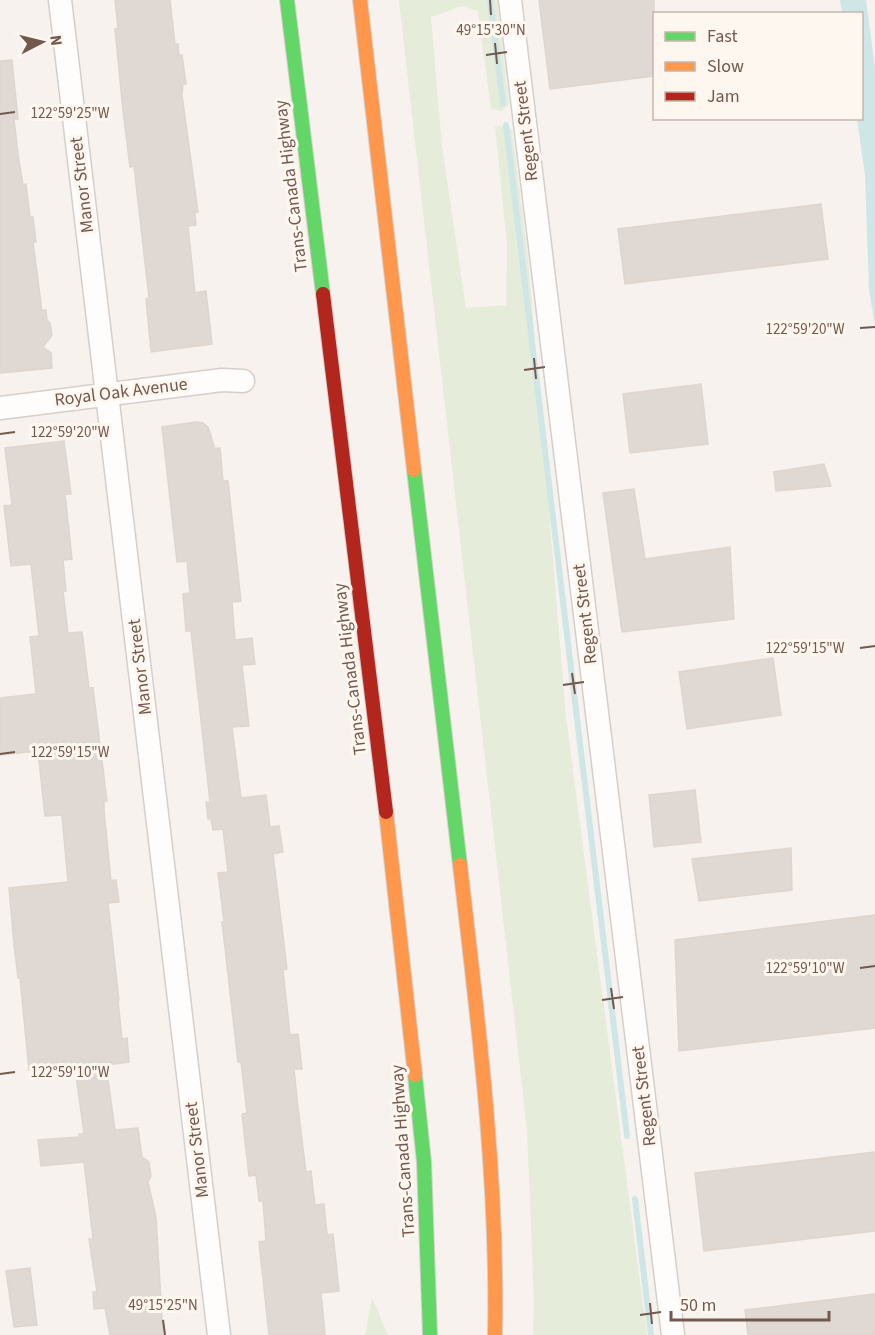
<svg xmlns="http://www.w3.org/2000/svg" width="875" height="1335" font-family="'Source Sans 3',sans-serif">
	<rect width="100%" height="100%" fill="#f7f2ed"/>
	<g fill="#e5ecd9">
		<path d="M 399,0 L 497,0 L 509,105 L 501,111 L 491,109 L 478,11 L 462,6 L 431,17 L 442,146 L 466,308 L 506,305 L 507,245 L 495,126 L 504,126 L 512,130 L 528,258 L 566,717 L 647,1335 L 533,1335 L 534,1304 L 527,1130 Z"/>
		<path d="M 372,1298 L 388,1335 L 365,1335 Z"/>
	</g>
	<path fill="#cfe6e6" d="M 840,0 L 866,0 L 875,67 L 875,326 L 869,289 L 865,175 L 857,119 L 862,118 L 862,14 L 842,13 Z"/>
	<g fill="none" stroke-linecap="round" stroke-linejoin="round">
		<g stroke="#cfe6e6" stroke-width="6">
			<path d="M 490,0 L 503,104"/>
			<path d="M 506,125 L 627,1136"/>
			<path d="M 635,1199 L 651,1335"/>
		</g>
	</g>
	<g fill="#e0d8d2" stroke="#dfd5cf" stroke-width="1.5">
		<path d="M 115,0 L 170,0 L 175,45 L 178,44 L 179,55 L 182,55 L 186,84 L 183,84 L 182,95 L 198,212 L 195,212 L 196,225 L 188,226 L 195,293 L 206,291 L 212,344 L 151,352 L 146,299 L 149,298 L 134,166 L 130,167 L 123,111 L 115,29 L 118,28 Z"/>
		<path d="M 539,0 L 654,0 L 654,76 L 550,89 Z"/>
		<path d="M 12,60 L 18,119 L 14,119 L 18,154 L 23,185 L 26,184 L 30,217 L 33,217 L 36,242 L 33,242 L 42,311 L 46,310 L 47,320 L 50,323 L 52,335 L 43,347 L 51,353 L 52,368 L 0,373 L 0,61 Z"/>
		<path d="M 821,204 L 828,259 L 625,284 L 618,229 Z"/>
		<path d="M 701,384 L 708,444 L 630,453 L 623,394 Z"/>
		<path d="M 196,422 L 203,423 L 208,427 L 215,449 L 220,448 L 223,481 L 228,481 L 241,601 L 232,602 L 235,640 L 252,638 L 255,664 L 242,665 L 249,726 L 232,727 L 241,798 L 266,795 L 270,827 L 279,826 L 283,852 L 273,854 L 287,969 L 283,970 L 290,1035 L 298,1034 L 302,1069 L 294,1069 L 298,1107 L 306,1172 L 311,1171 L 315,1205 L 324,1204 L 327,1235 L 333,1234 L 339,1291 L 321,1293 L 325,1335 L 269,1335 L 259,1242 L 266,1241 L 263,1201 L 259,1201 L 256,1175 L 249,1176 L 242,1114 L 247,1113 L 241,1062 L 238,1062 L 222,922 L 224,922 L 218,873 L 228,872 L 223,829 L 213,830 L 211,819 L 208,819 L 206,802 L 210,802 L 191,631 L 186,631 L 183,594 L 190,593 L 187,561 L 177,562 L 162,427 Z"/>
		<path d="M 64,441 L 71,494 L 65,494 L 72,559 L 63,560 L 66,591 L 63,591 L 68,633 L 82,632 L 89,688 L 93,688 L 107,801 L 104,801 L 104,810 L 111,881 L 116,880 L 119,902 L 108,903 L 119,1000 L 118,1000 L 122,1039 L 127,1038 L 129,1062 L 106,1065 L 115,1130 L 138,1128 L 142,1157 L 149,1162 L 151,1176 L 148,1182 L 156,1217 L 163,1335 L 110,1335 L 105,1308 L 94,1309 L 93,1292 L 97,1292 L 89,1239 L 93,1239 L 84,1162 L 41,1166 L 38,1140 L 79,1137 L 79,1134 L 84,1134 L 75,1068 L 70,1069 L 70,1066 L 29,1070 L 20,978 L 18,978 L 14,944 L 9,888 L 68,882 L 62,815 L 45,816 L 38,751 L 0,755 L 0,698 L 36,694 L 30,637 L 39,636 L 31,564 L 11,566 L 4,506 L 12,505 L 5,448 Z"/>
		<path d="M 824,464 L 831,486 L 776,491 L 774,472 Z"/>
		<path d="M 634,489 L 645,559 L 730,547 L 734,619 L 622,632 L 603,493 Z"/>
		<path d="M 773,658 L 781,715 L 687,729 L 679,672 Z"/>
		<path d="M 695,790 L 701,842 L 654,847 L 649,795 Z"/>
		<path d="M 791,848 L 792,890 L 699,901 L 692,859 Z"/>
		<path d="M 875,915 L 875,1028 L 679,1051 L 675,940 Z"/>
		<path d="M 875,1152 L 875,1231 L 704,1251 L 695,1173 Z"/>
		<path d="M 30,1268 L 37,1325 L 14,1327 L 6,1271 Z"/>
		<path d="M 875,1294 L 875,1335 L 748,1335 L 745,1310 Z"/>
	</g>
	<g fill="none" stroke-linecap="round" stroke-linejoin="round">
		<defs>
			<g id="street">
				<path d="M 60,0 L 219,1335"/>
				<path d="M 510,0 L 673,1335"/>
				<path d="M 0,408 L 222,380 L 243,381"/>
			</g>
			<g id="fast">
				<path d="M 287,0 L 323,294"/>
				<path d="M 414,470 L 460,865"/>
				<path d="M 415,1075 L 424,1162 L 430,1335"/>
			</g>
			<g id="slow">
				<path d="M 360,0 L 414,470"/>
				<path d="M 386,812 L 415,1075"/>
				<path d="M 460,865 C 478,1021 498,1177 495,1335"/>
			</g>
			<path id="jam" d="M 323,294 L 386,812"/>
		</defs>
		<use href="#street" stroke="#d6ceca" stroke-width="25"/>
		<use href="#fast" stroke="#d8cfcb" stroke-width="16"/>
		<use href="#slow" stroke="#d8cfcb" stroke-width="16"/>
		<use href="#jam" stroke="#d8cfcb" stroke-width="16"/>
		<use href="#street" stroke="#fefdfc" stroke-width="22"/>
		<use href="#fast" stroke="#63d668" stroke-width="14"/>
		<use href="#slow" stroke="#ff974d" stroke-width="14"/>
		<use href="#jam" stroke="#b3261e" stroke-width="14"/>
	</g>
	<path fill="none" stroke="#73584e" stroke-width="2" d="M 490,0 L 491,15M 495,43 L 497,64M 486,55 L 507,52M 0,114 L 15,112M 860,328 L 875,327M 534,358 L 536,379M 524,370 L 545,367M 0,434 L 15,432M 860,648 L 875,646M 572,673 L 575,694M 563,685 L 584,682M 0,754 L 15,752M 860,968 L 875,966M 611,988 L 614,1009M 602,1000 L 623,997M 0,1074 L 15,1072M 650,1303 L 652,1324M 640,1315 L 661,1312M 163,1320 L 165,1335"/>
	<g text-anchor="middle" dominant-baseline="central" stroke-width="6" stroke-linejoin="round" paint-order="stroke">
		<g font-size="18" fill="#73584e" stroke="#fef7ef">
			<text transform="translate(526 131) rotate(-97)">Regent Street</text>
			<text transform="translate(82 185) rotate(-97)">Manor Street</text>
			<text transform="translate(291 186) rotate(-97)">Trans-Canada Highway</text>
			<text transform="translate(121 392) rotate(-7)">Royal Oak Avenue</text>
			<text transform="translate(585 614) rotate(-97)">Regent Street</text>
			<text transform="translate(140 667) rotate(-97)">Manor Street</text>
			<text transform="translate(350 669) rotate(-97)">Trans-Canada Highway</text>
			<text transform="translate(644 1096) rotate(-97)">Regent Street</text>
			<text transform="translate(197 1150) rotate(-97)">Manor Street</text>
			<text transform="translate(403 1151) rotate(-94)">Trans-Canada Highway</text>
		</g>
	</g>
	<g font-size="15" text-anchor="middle" fill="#73584e" stroke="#fef7ef" stroke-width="6" stroke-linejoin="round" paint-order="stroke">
		<text x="491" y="35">49°15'30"N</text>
		<text x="70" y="118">122°59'25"W</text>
		<text x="805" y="334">122°59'20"W</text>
		<text x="70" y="437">122°59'20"W</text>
		<text x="805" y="653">122°59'15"W</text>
		<text x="70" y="757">122°59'15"W</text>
		<text x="805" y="973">122°59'10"W</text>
		<text x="70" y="1077">122°59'10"W</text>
		<text x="163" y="1310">49°15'25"N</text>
	</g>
	<rect x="653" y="12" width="210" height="108" fill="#fef7ef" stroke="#c6b7af" stroke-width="1.5"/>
	<rect x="665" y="32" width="30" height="9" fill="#63d668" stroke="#c6b7af" stroke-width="1.5"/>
	<text x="707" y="42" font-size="18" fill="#73584e">Fast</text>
	<rect x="665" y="62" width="30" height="9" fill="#ff974d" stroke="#c6b7af" stroke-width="1.5"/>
	<text x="707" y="72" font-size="18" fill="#73584e">Slow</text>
	<rect x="665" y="92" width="30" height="9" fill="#b3261e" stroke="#c6b7af" stroke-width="1.5"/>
	<text x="707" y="102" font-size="18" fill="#73584e">Jam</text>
	<g transform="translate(42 42) rotate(83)" stroke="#fef7ef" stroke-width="4.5" paint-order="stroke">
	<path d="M0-4.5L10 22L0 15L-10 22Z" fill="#73584e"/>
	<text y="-9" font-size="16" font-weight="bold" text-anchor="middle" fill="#73584e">N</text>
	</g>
	<path d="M671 1311v9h158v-9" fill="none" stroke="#73584e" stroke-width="3"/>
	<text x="680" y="1311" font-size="18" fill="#73584e" stroke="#fef7ef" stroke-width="4.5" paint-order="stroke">50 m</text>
</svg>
